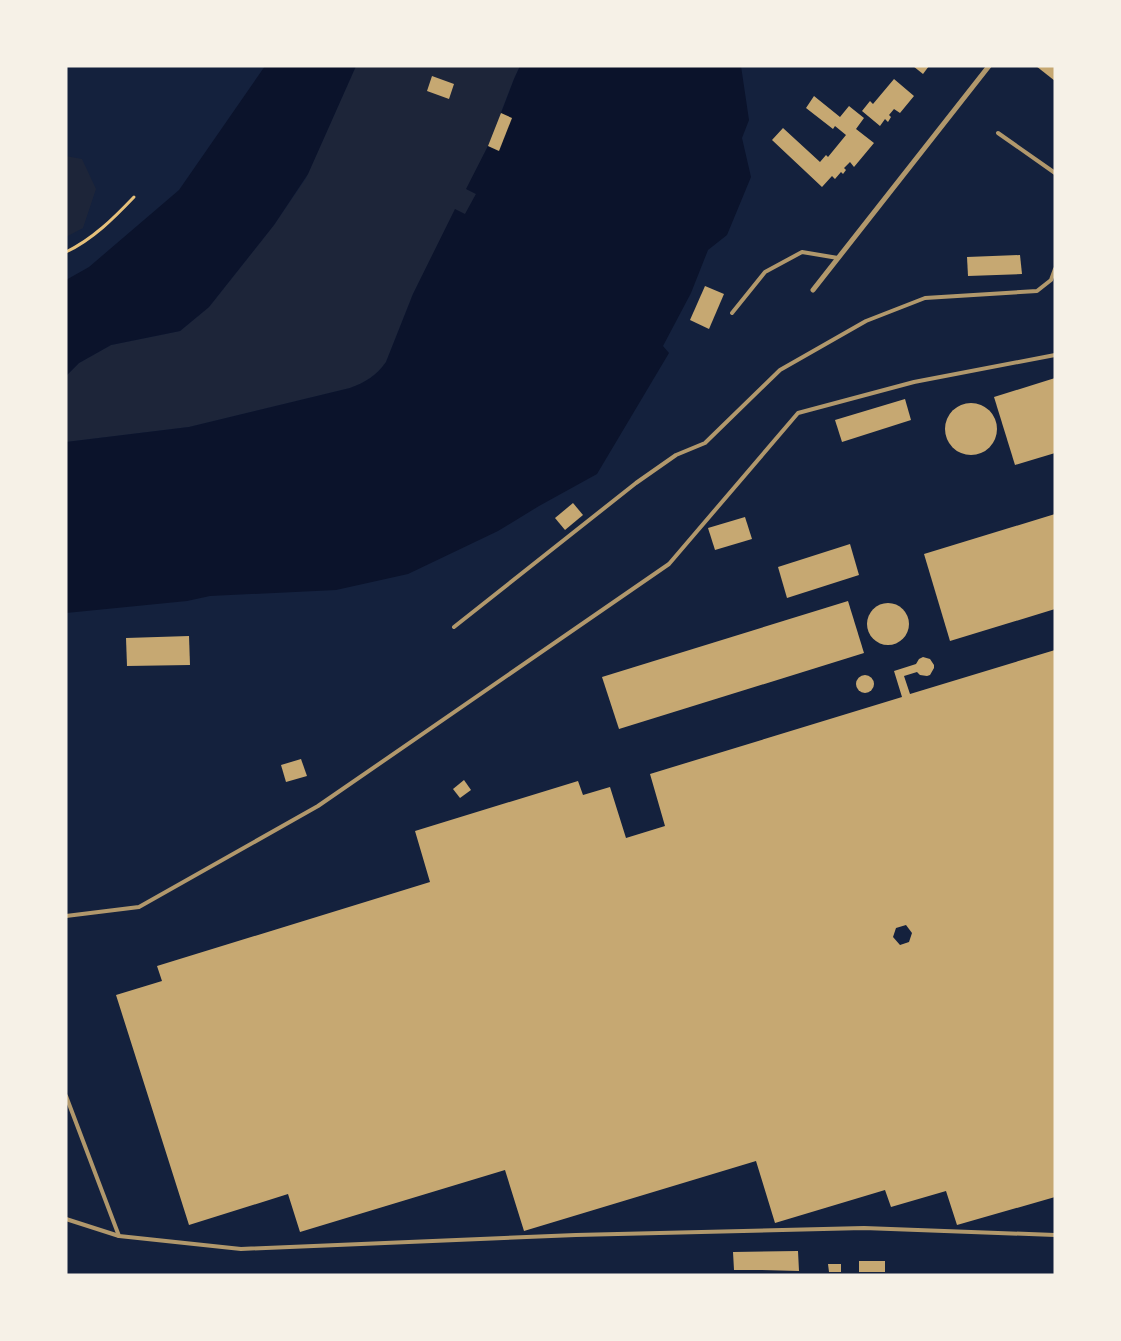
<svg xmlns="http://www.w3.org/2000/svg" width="1121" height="1341" font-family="Rubik,sans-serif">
	<rect width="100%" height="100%" fill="#14213d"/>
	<g fill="#1d2539">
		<path d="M 356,66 L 520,66 L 514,79 L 488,146 L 467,189 L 476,194 L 465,215 L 455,210 L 413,294 L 386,362 C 376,376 366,382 350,388 L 189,427 L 66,442 L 66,376 L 79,363 L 111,345 L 180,331 L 209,307 L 274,225 L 306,178 Z"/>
		<path d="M 66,156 L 82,159 L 96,189 L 83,228 L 66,237 Z"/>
	</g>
	<g fill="#0b132b">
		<path d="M 265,66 L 356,66 L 308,174 L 274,225 L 209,307 L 180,331 L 111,345 L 79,363 L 66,376 L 66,280 L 89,267 L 179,190 Z"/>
		<path d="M 520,66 L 741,66 L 749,120 L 742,138 L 751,177 L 727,235 L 708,250 L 691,293 L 663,346 L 669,353 L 597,474 L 539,506 L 498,531 L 408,574 L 336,590 L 210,596 L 187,601 L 66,613 L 66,442 L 189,427 L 350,388 C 366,382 376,376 386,362 L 413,294 L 455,209 L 465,214 L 476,194 L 466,189 L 488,146 L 498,151 L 501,113 L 514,79 Z"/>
	</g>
	<g fill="#c6a872" fill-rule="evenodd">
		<path d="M 913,66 L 929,66 L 923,74 Z"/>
		<path d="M 1036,66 L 1055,66 L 1055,81 Z"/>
		<path d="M 432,76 L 454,84 L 449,99 L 427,91 Z"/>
		<path d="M 894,79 L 914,96 L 900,113 L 894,109 L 889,115 L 891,117 L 888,122 L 885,119 L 880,126 L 862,111 L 870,101 L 873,104 Z"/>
		<path d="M 814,96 L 840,117 L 849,106 L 864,118 L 856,129 L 874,143 L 854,167 L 850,162 L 844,168 L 846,170 L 843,174 L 841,172 L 835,179 L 832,176 L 822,187 L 772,140 L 783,128 L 820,162 L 826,155 L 828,157 L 846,135 L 835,126 L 833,129 L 806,108 Z"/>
		<path d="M 501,113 L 512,118 L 499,151 L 488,146 Z"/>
		<path d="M 1020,255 L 1022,274 L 968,276 L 967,257 Z"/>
		<path d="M 705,286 L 724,294 L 709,329 L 690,320 Z"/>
		<path d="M 1055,378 L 1055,453 L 1015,465 L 994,397 Z"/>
		<path d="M 905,399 L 911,420 L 842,442 L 835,420 Z"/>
		<circle cx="971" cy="429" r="26"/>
		<path d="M 573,503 L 583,515 L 565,530 L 555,518 Z"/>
		<path d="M 1055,514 L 1055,609 L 950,641 L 924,554 Z"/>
		<path d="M 745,517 L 752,539 L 715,550 L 708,528 Z"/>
		<path d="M 850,544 L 859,575 L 787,598 L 778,567 Z"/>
		<path d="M 848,601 L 864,653 L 619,729 L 602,677 Z"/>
		<circle cx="888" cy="624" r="21"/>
		<path d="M 189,636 L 190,665 L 127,666 L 126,638 Z"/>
		<path d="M 1055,650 L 1055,1197 L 957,1225 L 946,1191 L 891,1207 L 885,1190 L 775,1223 L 756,1161 L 524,1231 L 505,1170 L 300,1232 L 288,1194 L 189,1225 L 116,995 L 162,981 L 157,966 L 430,882 L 415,831 L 578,781 L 583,795 L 610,787 L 626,838 L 665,826 L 650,774 L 902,697 L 894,671 L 916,664 L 919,659 L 923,657 L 930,659 L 934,665 L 934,668 L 930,675 L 927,676 L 920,675 L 917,672 L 904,676 L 910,694 ZM 906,925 L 912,933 L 909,942 L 900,945 L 893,937 L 896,928 Z"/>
		<circle cx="865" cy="684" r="9"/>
		<path d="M 301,759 L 307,776 L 286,782 L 281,765 Z"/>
		<path d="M 464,780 L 471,790 L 460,798 L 453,789 Z"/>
		<path d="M 798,1251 L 799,1271 L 761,1270 L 734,1270 L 733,1252 Z"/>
		<rect x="859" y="1261" width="26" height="11"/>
		<path d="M 828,1264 L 841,1264 L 841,1272 L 829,1272 Z"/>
	</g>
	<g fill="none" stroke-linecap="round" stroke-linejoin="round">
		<path stroke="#e5c07b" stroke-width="3" d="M 66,252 C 93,239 114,218 134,197"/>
		<g stroke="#b1986c" stroke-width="4">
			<path d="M 998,133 L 1055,173"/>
			<path d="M 732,313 L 765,272 L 802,252 L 838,258"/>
			<path d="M 454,627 L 636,483 L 676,455 L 705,443 L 780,370 L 866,321 L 925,298 L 1037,291 L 1051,280 L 1055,269"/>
			<path d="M 66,916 L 139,907 L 318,806 L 669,564 L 798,413 L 914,382 L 1055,355"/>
			<path d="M 66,1096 L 119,1236 L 241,1249 L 576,1235 L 864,1228 L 1055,1235"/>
			<path d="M 66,1219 L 119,1236"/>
		</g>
		<path stroke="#b1986c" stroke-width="5" d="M 813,290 L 989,66"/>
	</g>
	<rect width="1121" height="1341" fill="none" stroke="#f6f1e7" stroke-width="135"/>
</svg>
